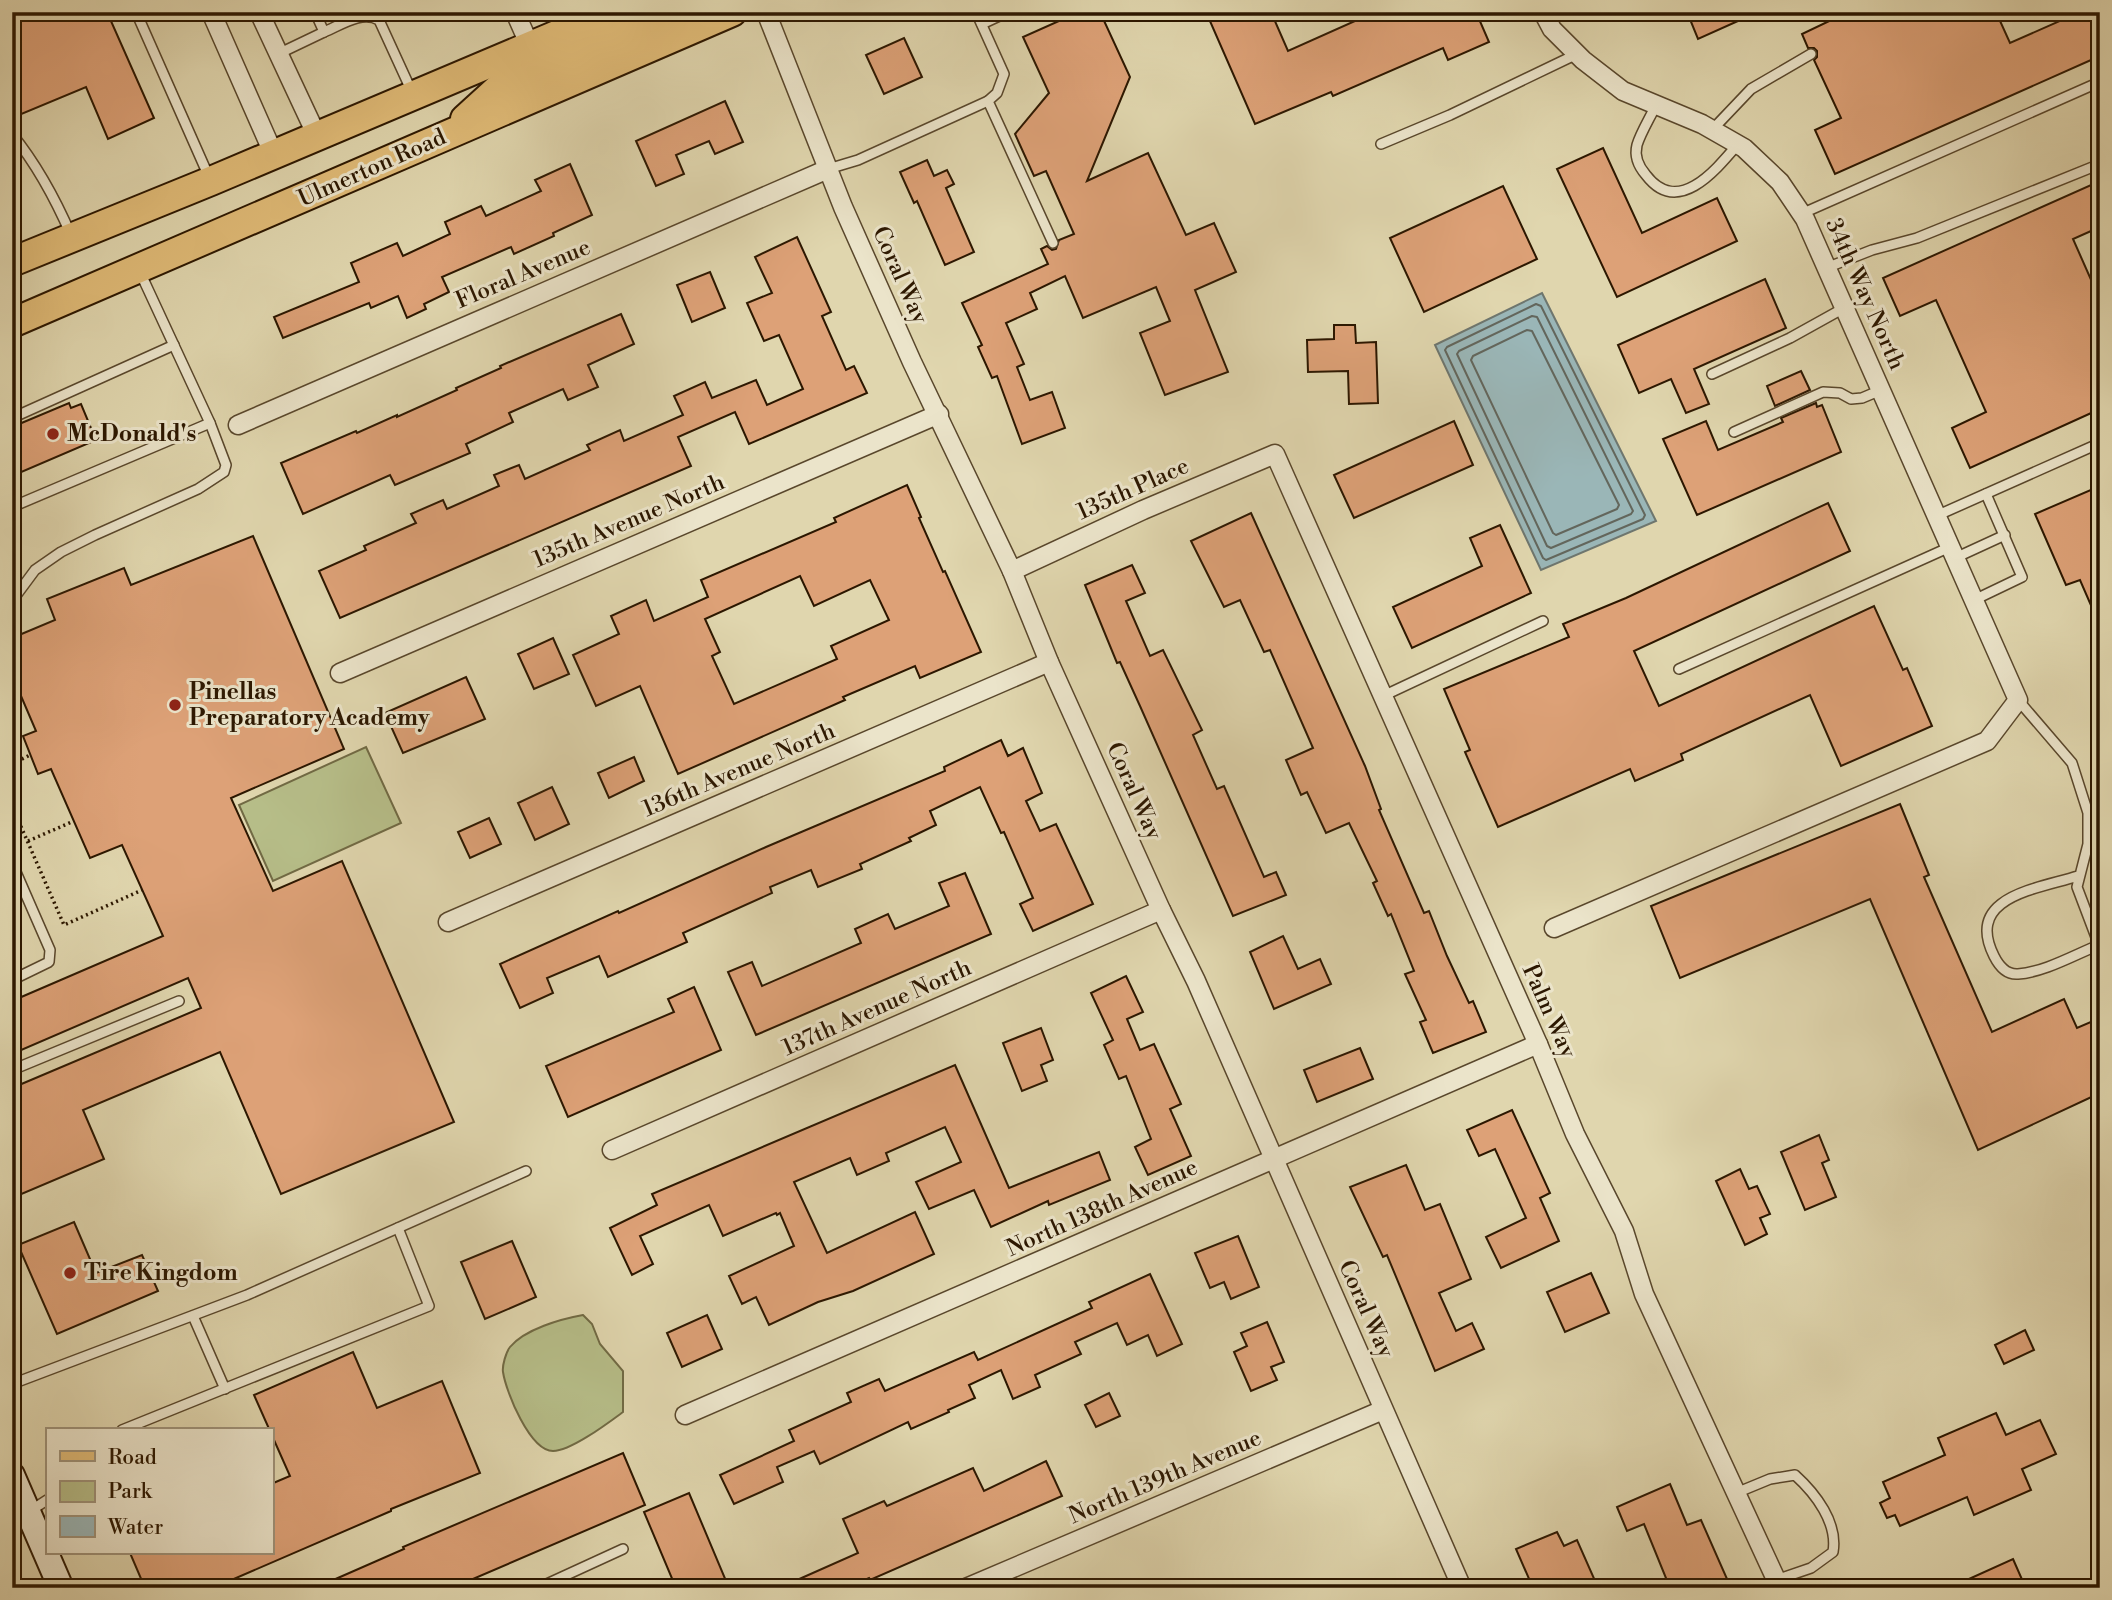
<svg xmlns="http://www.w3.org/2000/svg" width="2112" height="1600" font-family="'Libre Bodoni',serif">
	<rect width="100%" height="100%" fill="#e0d6ae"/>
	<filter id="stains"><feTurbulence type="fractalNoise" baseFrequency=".00286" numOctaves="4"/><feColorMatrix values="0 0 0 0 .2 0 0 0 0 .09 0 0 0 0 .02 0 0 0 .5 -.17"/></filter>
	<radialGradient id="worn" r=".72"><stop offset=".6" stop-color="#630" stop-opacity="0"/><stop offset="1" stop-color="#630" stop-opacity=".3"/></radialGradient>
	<g fill="#b6bd88" stroke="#716a44" stroke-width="2">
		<path d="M 366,747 L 401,823 L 273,881 L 239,805 Z"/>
		<path d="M 583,1315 L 592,1324 L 600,1344 L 623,1371 L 623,1412 C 608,1423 571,1451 553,1451 C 530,1451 506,1392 503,1372 C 502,1366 506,1352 510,1347 C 525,1329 561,1319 583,1315 Z"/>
	</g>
	<path fill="#9ab6b7" stroke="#6e766e" stroke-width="2" d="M 1542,293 L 1656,521 L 1541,570 L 1435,345 Z"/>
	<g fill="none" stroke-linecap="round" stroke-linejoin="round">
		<g stroke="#63665c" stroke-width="2">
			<path d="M 1536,304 L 1541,306 L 1645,515 L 1643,519 L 1546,560 L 1543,558 L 1445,350 L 1447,347 Z"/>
			<path d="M 1532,316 L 1537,317 L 1633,511 L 1631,514 L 1551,548 L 1547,546 L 1457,354 L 1459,351 Z"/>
			<path d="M 1527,330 L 1532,331 L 1619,505 L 1617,509 L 1556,535 L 1553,533 L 1471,360 L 1473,356 Z"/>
		</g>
	</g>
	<g fill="#dda177" stroke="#2c1700" stroke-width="2" fill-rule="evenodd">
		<path d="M 12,12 L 107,12 L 154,118 L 108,139 L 86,87 L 19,115 L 12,99 Z"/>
		<path d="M 1079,12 L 1100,12 L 1130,77 L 1087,181 L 1148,153 L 1186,235 L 1214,223 L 1236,272 L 1195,290 L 1228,372 L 1165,395 L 1140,333 L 1170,321 L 1156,287 L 1083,318 L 1065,276 L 1030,293 L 1037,309 L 1006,323 L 1024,364 L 1017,367 L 1030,400 L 1052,392 L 1065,428 L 1022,444 L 997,376 L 992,378 L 978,347 L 982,345 L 962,303 L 1048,264 L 1041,249 L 1047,246 L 1052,250 L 1056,249 L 1059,240 L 1074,234 L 1046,171 L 1034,176 L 1015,134 L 1049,93 L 1023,37 Z"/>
		<path d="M 1206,12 L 1271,12 L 1288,51 L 1375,12 L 1476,12 L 1489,42 L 1448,60 L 1443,48 L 1333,96 L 1331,92 L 1255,124 Z"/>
		<path d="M 1687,12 L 1758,12 L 1698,39 Z"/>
		<path d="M 1848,12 L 1996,12 L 2010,43 L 2080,12 L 2089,12 L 2100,37 L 2100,56 L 1835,174 L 1815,130 L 1841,118 L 1814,60 L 1817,57 L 1817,51 L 1814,48 L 1808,48 L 1802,34 Z"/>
		<path d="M 904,38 L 922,77 L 884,94 L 866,55 Z"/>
		<path d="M 725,101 L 743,142 L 715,154 L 709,141 L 676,155 L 684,174 L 656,186 L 636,141 Z"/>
		<path d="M 1603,148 L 1642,233 L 1717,198 L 1737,241 L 1617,297 L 1557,169 Z"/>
		<path d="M 927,160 L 934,176 L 947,170 L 954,184 L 946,188 L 974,252 L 945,265 L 917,201 L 914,203 L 900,172 Z"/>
		<path d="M 570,164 L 592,215 L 553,233 L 554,236 L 514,254 L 511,247 L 442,277 L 449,292 L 424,304 L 426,309 L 407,318 L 398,296 L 371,308 L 369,303 L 283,338 L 274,317 L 359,282 L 351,263 L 397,243 L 403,256 L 450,234 L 445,222 L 481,206 L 486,216 L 541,191 L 535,180 Z"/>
		<path d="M 2100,181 L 2100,227 L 2073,239 L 2100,300 L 2100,409 L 1970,468 L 1952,428 L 1986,412 L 1936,300 L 1900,316 L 1883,278 Z"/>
		<path d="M 1503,186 L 1537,259 L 1424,312 L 1390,238 Z"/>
		<path d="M 797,237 L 831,312 L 822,316 L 846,370 L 854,366 L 867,393 L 749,444 L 735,412 L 678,437 L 691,466 L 340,618 L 319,571 L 366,550 L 364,546 L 416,523 L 411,514 L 443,500 L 447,509 L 499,486 L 494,475 L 519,465 L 525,479 L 590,450 L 587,445 L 620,430 L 624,441 L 683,415 L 674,396 L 705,382 L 712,398 L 756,380 L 767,405 L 803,389 L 779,335 L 764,341 L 747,303 L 772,293 L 755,257 Z"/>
		<path d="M 710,272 L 725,308 L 692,322 L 677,285 Z"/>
		<path d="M 1765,279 L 1786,328 L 1694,369 L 1709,404 L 1686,413 L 1671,379 L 1639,393 L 1618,345 Z"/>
		<path d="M 621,314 L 634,344 L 588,365 L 598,387 L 568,400 L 563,389 L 509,413 L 513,422 L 466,444 L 470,453 L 395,485 L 390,475 L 303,514 L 281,463 L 356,431 L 357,433 L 397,415 L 397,417 L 457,390 L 456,388 L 501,368 L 500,366 Z"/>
		<path d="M 1334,325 L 1355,325 L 1356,343 L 1376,342 L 1378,403 L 1349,404 L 1348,371 L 1308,372 L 1307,340 L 1334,339 Z"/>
		<path d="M 1801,371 L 1810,390 L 1775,406 L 1767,386 Z"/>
		<path d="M 69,403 L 71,408 L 81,404 L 96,440 L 12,476 L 12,427 Z"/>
		<path d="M 1816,403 L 1817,407 L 1822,405 L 1841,452 L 1697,515 L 1663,439 L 1706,421 L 1718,450 L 1783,422 L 1781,418 Z"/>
		<path d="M 1454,421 L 1473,465 L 1354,518 L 1334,475 Z"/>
		<path d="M 907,485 L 921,517 L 919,518 L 943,572 L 945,571 L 981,652 L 920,678 L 915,666 L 843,697 L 845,700 L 678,774 L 640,686 L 596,706 L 573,655 L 619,634 L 611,616 L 646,600 L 654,621 L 708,597 L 701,580 L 836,522 L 834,518 ZM 800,576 L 814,606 L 870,580 L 889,620 L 831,646 L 837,659 L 734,704 L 712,656 L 720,652 L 705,619 Z"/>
		<path d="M 2100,486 L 2100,626 L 2080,580 L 2066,585 L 2035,514 Z"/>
		<path d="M 1828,503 L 1850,551 L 1634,651 L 1659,706 L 1874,606 L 1903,670 L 1907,668 L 1932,726 L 1841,766 L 1810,695 L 1681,754 L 1683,760 L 1635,781 L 1630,769 L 1498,827 L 1465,752 L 1470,750 L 1444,689 L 1569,637 L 1563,624 L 1626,598 Z"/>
		<path d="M 1251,513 L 1365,766 L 1381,809 L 1379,810 L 1424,913 L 1429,911 L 1447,956 L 1469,1003 L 1473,1001 L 1486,1032 L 1433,1053 L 1420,1022 L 1426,1020 L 1405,974 L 1414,971 L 1391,914 L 1388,916 L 1373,883 L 1377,881 L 1349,823 L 1326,833 L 1307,792 L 1301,795 L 1286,760 L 1313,748 L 1270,650 L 1264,652 L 1240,600 L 1224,607 L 1191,541 Z"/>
		<path d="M 1500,525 L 1531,593 L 1412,648 L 1393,607 L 1482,566 L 1470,538 Z"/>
		<path d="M 253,536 L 344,749 L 231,798 L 273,891 L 342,861 L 454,1122 L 281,1194 L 220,1052 L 83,1110 L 104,1159 L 12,1198 L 12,1088 L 201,1008 L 188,978 L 12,1054 L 12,1001 L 163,936 L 122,845 L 90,858 L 51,769 L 38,774 L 23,736 L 36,731 L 12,675 L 12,638 L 55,620 L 47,599 L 124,568 L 131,585 Z"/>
		<path d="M 1132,565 L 1145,593 L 1126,601 L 1150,656 L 1163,650 L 1202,730 L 1193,735 L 1217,789 L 1224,786 L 1264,877 L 1276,872 L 1286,895 L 1233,916 L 1140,706 L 1120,662 L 1117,663 L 1085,585 Z"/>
		<path d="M 553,638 L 569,674 L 534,689 L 518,654 Z"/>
		<path d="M 466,677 L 485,719 L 403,753 L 385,713 Z"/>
		<path d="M 1001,740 L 1008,756 L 1023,748 L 1042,793 L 1026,801 L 1040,831 L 1056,824 L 1093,904 L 1033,931 L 1020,904 L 1033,898 L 1004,832 L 1001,833 L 980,787 L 930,811 L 936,825 L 909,838 L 911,841 L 860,864 L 862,869 L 818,887 L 811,870 L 770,887 L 772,893 L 683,933 L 687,942 L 608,977 L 599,956 L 547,978 L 553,993 L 520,1008 L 500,964 L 618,911 L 619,913 L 766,847 L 945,771 L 944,767 Z"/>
		<path d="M 634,757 L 644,781 L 609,798 L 598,773 Z"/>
		<path d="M 552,787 L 569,824 L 535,840 L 518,803 Z"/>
		<path d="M 1900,804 L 1929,875 L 1924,877 L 1992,1032 L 2064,999 L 2077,1028 L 2100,1018 L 2100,1093 L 1978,1150 L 1870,899 L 1680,978 L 1651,906 Z"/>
		<path d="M 489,818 L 501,844 L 470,858 L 458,832 Z"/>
		<path d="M 965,873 L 991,934 L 756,1035 L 728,972 L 752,962 L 762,986 L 861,943 L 855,929 L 888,914 L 895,929 L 949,906 L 939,883 Z"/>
		<path d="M 1283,936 L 1298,969 L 1320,959 L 1331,984 L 1274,1009 L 1250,952 Z"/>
		<path d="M 1126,976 L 1143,1012 L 1127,1019 L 1140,1050 L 1154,1044 L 1181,1104 L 1170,1109 L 1191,1156 L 1148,1175 L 1135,1147 L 1151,1139 L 1126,1076 L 1119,1079 L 1104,1045 L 1113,1040 L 1091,993 Z"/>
		<path d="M 694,987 L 721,1050 L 568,1117 L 546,1066 L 674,1012 L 668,999 Z"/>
		<path d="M 1041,1028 L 1053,1060 L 1041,1065 L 1047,1081 L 1022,1091 L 1003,1043 Z"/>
		<path d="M 1360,1048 L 1373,1079 L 1317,1102 L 1304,1070 Z"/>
		<path d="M 955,1065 L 1009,1188 L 1099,1152 L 1110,1180 L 1049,1205 L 1048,1201 L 991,1227 L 974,1190 L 929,1209 L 916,1182 L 961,1162 L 945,1127 L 886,1153 L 889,1161 L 857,1175 L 850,1158 L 794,1182 L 827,1253 L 915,1212 L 934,1254 L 853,1291 L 818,1302 L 769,1325 L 756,1297 L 742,1304 L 729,1276 L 794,1246 L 780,1213 L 777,1215 L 776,1213 L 723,1236 L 709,1205 L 640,1236 L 653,1264 L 632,1275 L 610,1228 L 657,1205 L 652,1194 Z"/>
		<path d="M 1512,1110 L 1550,1193 L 1540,1198 L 1559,1241 L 1501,1268 L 1486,1237 L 1526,1218 L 1495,1149 L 1479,1156 L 1467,1130 Z"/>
		<path d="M 1819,1135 L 1829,1160 L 1822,1163 L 1836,1197 L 1805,1210 L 1781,1152 Z"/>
		<path d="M 1406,1165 L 1425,1210 L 1440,1204 L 1471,1279 L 1439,1293 L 1456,1331 L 1472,1323 L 1484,1349 L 1435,1371 L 1387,1255 L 1383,1257 L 1350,1187 Z"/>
		<path d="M 1740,1169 L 1749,1189 L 1757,1186 L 1770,1214 L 1760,1218 L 1767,1234 L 1745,1245 L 1716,1181 Z"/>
		<path d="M 74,1222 L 96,1273 L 142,1255 L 158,1291 L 57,1334 L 18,1245 Z"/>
		<path d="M 1238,1236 L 1259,1287 L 1231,1299 L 1224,1282 L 1210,1288 L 1195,1253 Z"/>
		<path d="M 512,1241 L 536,1297 L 485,1319 L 461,1262 Z"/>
		<path d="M 1591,1273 L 1609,1313 L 1565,1332 L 1547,1292 Z"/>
		<path d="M 1150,1274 L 1182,1344 L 1157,1356 L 1148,1335 L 1127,1345 L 1117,1323 L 1075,1342 L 1081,1354 L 1035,1375 L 1040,1387 L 1013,1399 L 1001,1370 L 969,1385 L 975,1398 L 948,1410 L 949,1412 L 911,1429 L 908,1422 L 820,1464 L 814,1451 L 777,1467 L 783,1482 L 734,1504 L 720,1475 L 794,1441 L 789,1430 L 851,1402 L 847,1393 L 879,1379 L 885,1391 L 974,1352 L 978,1360 L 1092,1308 L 1089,1302 Z"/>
		<path d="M 707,1315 L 722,1349 L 682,1367 L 667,1333 Z"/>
		<path d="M 1267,1322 L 1284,1362 L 1271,1367 L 1277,1380 L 1251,1391 L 1234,1352 L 1247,1346 L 1241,1333 Z"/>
		<path d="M 2025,1330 L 2034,1350 L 2004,1364 L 1995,1345 Z"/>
		<path d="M 353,1352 L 377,1408 L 442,1381 L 480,1473 L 391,1509 L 391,1511 L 213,1588 L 145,1588 L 130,1553 L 271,1553 L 271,1484 L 290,1476 L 254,1395 Z"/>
		<path d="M 1109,1393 L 1120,1416 L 1096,1427 L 1085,1405 Z"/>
		<path d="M 1996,1413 L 2006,1435 L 2040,1420 L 2056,1454 L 2022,1469 L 2031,1490 L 1974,1515 L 1967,1497 L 1900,1526 L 1895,1515 L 1887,1518 L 1880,1503 L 1890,1498 L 1883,1482 L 1945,1455 L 1938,1438 Z"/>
		<path d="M 623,1453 L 645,1505 L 452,1588 L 315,1588 L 404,1549 L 403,1547 Z"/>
		<path d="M 1046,1461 L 1062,1496 L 870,1580 L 869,1578 L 846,1588 L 779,1588 L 858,1553 L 843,1519 L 884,1501 L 887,1506 L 973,1468 L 984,1491 Z"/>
		<path d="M 1670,1484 L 1687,1525 L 1701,1520 L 1731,1588 L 1670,1588 L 1644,1524 L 1627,1531 L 1617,1507 Z"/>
		<path d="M 689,1493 L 729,1588 L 676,1588 L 644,1512 Z"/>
		<path d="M 1557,1532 L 1564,1546 L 1577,1540 L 1596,1583 L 1586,1588 L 1533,1588 L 1516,1549 Z"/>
		<path d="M 2013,1559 L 2024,1584 L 2015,1588 L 1949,1588 Z"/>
	</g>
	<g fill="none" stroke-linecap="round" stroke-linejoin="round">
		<defs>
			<g id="lane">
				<path d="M 136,12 L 209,177"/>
				<path d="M 976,12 L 1004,74 L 997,93 L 988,101 L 1053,243"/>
				<path d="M 982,24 L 1008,12"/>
				<path d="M 324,32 C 341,25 362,10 379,20 L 412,92"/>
				<path d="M 278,54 L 324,32 L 315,12"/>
				<path d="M 1656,105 C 1650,118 1641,132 1637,145 C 1634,157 1639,167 1646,175 C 1678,217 1716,170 1738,144"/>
				<path d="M 1712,130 L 1751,89 L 1811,54"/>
				<path d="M 12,134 C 37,165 55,198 71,235"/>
				<path d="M 1381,144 L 1450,115 L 1577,54"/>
				<path d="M 828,169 L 858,160 L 988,101"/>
				<path d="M 1801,214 L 2095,84"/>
				<path d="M 1826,268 L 1872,250 L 1917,238 L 2100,164"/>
				<path d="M 1712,374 L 1790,338 L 1844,308"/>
				<path d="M 12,418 L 174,345"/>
				<path d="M 1734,432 L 1823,392 L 1840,393 L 1851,399 L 1862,398 L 1881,390"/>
				<path d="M 12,507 L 210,423 L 139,270"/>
				<path d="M 1936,516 L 2100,443"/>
				<path d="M 1955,558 L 2005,535"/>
				<path d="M 1974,600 L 2022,577 L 1986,494"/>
				<path d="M 12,601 L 35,570 L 61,552 L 95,535 L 198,489 L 224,472 L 226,465 L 210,423"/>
				<path d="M 1679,669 L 1950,547"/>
				<path d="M 1383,696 L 1543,621"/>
				<path d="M 2018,700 L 2072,763 L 2088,813 L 2088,844 L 2077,887 L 2099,945 C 2074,955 2045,972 2018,974 C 2006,975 1999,966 1994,956 C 1964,896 2038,889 2078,876"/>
				<path d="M 12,863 L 50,950 L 49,962 L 12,980"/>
				<path d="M 12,1070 L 179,1001"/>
				<path d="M 12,1309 L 15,1319 L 12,1323"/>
				<path d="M 193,1316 L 225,1389"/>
				<path d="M 12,1384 L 247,1295 L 526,1171"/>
				<path d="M 122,1430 L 429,1306 L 398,1228"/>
				<path d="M 1736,1493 L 1770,1479 L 1795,1475 C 1816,1494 1838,1523 1833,1552 L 1811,1568 L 1776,1580"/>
				<path d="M 30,1511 L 47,1500"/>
				<path d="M 538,1588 L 623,1549"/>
			</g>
			<g id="street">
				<path d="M 211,12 L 274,155"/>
				<path d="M 259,12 L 317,136"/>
				<path d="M 515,12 L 530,46"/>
				<path d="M 766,12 L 843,207 L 912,362 L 1012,571 L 1049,662 L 1161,910 L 1196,981 L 1462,1588"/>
				<path d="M 1543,12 L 1552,29 L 1583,60 L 1623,91 L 1702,124 L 1744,148 L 1780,182 L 1805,219 L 2018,700 L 1987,741 L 1554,928"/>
				<path d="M 238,425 L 828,169"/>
				<path d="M 1012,571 L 1143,510 L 1275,454 L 1538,1044 L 1575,1134 L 1624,1231 L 1644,1294 L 1780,1588"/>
				<path d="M 340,673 L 939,414"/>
				<path d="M 448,922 L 1049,662"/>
				<path d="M 612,1150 L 1161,910"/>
				<path d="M 685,1415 L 1538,1044"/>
				<path d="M 966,1588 L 1383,1410"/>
			</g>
			<path id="secondary" d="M 12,1475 L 61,1588"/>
			<g id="primary">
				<path d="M 465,119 L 499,88 L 672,12"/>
				<path d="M 12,262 L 211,181 L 611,12"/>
				<path d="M 12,323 L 732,12"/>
			</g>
		</defs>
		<use href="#lane" stroke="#59472c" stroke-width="12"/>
		<use href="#street" stroke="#59472c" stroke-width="21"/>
		<use href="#secondary" stroke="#2c1700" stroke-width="28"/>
		<use href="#primary" stroke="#2c1700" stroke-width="32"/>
		<g stroke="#2c1700" stroke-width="3.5" stroke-dasharray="2 3.5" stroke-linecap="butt">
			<path d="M 12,680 L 14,679"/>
			<path d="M 12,764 L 30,755"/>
			<path d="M 12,806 L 64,925 L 142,890"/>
			<path d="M 28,841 L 74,821"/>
		</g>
		<use href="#lane" stroke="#ebe4ca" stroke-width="9"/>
		<use href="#street" stroke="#ebe4ca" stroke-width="18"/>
		<use href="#secondary" stroke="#ebe4ca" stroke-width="24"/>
		<use href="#primary" stroke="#e0bb77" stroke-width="28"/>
	</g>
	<g fill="#8f2418" stroke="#ebe4ca" stroke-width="2.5">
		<circle cx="53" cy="434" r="7"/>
		<circle cx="175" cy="705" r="7"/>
		<circle cx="70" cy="1273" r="7"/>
	</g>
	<g text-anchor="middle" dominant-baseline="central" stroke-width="6" stroke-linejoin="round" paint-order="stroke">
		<g font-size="23" fill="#2c1700" stroke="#ebe4ca">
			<text transform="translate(372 168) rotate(-24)">Ulmerton Road</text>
			<text transform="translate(523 274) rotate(-23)">Floral Avenue</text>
			<text transform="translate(900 275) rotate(66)">Coral Way</text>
			<text transform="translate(1865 294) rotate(66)">34th Way North</text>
			<text transform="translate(1133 489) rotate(-24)">135th Place</text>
			<text transform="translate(629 521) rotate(-23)">135th Avenue North</text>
			<text transform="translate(739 770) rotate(-23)">136th Avenue North</text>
			<text transform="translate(1134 791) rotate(66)">Coral Way</text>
			<text transform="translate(877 1008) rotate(-24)">137th Avenue North</text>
			<text transform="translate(1549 1011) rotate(66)">Palm Way</text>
			<text transform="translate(1102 1208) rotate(-24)">North 138th Avenue</text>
			<text transform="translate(1366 1309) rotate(66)">Coral Way</text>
			<text transform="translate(1165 1477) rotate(-23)">North 139th Avenue</text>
		</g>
		<g font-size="23" font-weight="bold" fill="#2c1700" stroke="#ebe4ca" text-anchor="start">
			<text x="67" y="434">McDonald's</text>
			<text x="189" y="692">Pinellas<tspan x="189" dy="26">Preparatory Academy</tspan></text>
			<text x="84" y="1273">Tire Kingdom</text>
		</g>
	</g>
	<rect width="2112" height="1600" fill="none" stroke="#e0d6ae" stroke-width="42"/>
	<rect x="14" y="14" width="2084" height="1572" fill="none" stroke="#2c1700" stroke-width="3.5"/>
	<rect x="21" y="21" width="2070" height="1558" fill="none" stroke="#2c1700" stroke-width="2"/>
	<rect x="46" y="1428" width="228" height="126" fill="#ebe4ca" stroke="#9f9279" stroke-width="2"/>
	<rect x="60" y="1451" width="35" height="10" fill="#e0bb77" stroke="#9f9279" stroke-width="2"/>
	<text x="108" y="1464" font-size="21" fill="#2c1700">Road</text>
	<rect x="60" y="1481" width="35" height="21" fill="#b6bd88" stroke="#9f9279" stroke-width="2"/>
	<text x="108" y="1498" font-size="21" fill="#2c1700">Park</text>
	<rect x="60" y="1516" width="35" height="21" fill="#9ab6b7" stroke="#9f9279" stroke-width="2"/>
	<text x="108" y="1534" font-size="21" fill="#2c1700">Water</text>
	<rect width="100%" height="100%" filter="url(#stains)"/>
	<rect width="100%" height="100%" fill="url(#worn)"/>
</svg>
